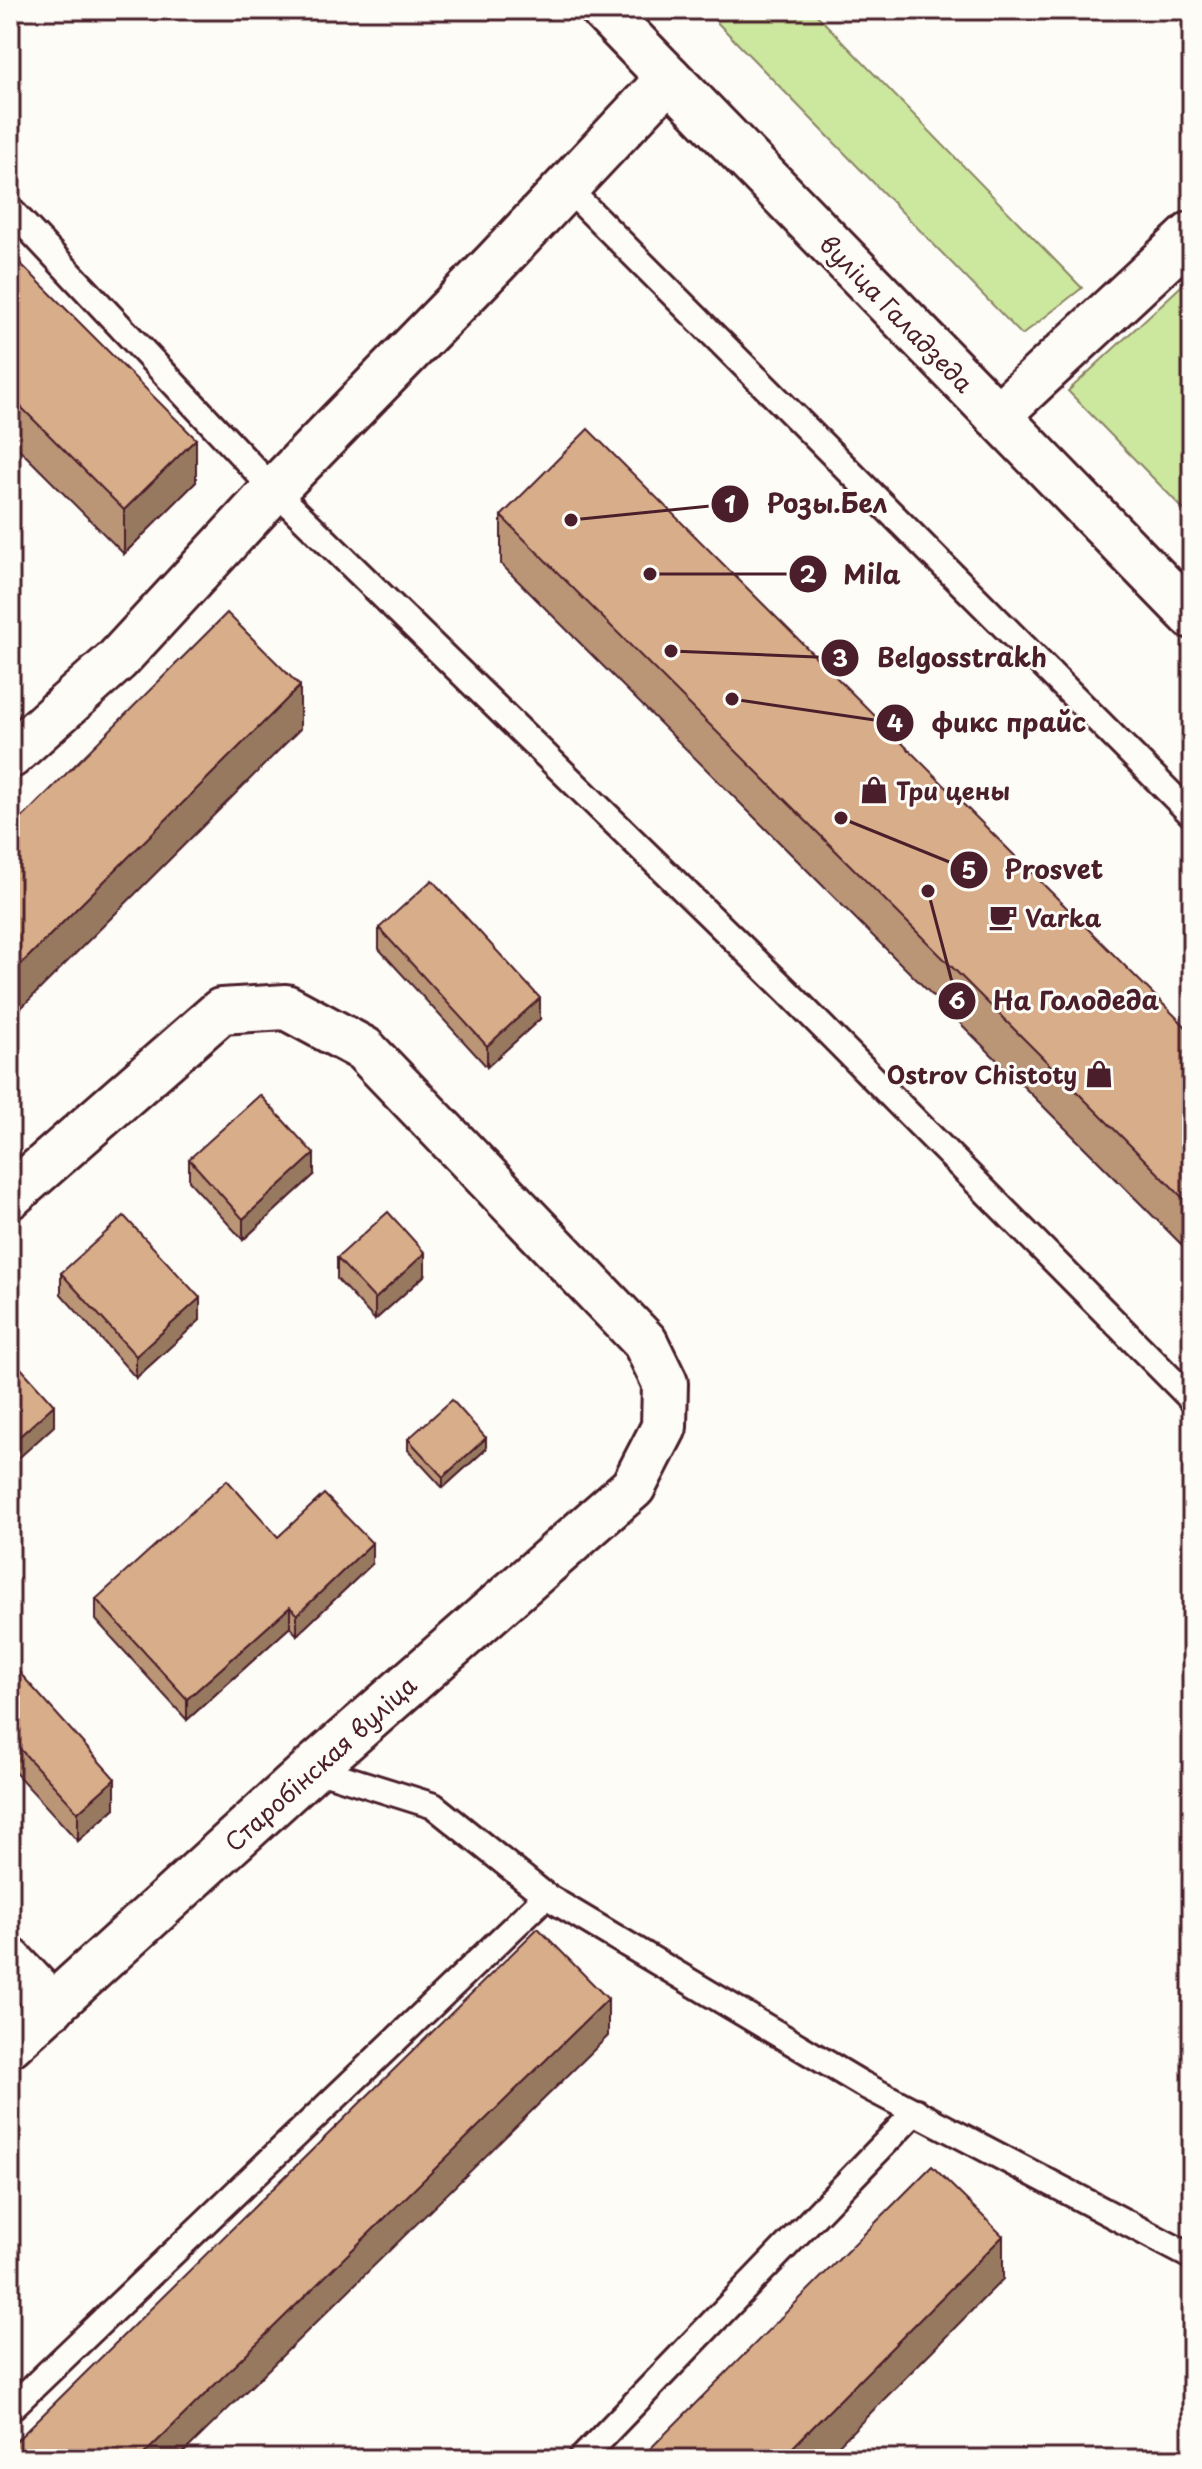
<svg xmlns="http://www.w3.org/2000/svg" width="1202" height="2469" font-family="'Playpen Sans',sans-serif">
	<rect width="100%" height="100%" fill="#fdfcf7"/>
	<filter id="ink" filterUnits="userSpaceOnUse"><feTurbulence type="fractalNoise" baseFrequency=".0125" numOctaves="2"/><feDisplacementMap in="SourceGraphic" scale="16" xChannelSelector="R" yChannelSelector="G"/><feConvolveMatrix kernelMatrix="1 2 1 2 8 2 1 2 1" color-interpolation-filters="sRGB"/></filter>
	<g filter="url(#ink)">
		<g fill="#cce79e" stroke="#8b8364" stroke-width="2">
			<path d="M 705,10 L 812,10 L 1082,288 L 1022,335 Z"/>
			<path d="M 1192,276 L 1192,518 L 1068,391 Z"/>
		</g>
		<g fill="none" stroke-linecap="round" stroke-linejoin="round">
			<defs>
				<g id="service">
					<path d="M 566,187 L 1192,815"/>
					<path d="M 10,209 L 274,490 L 787,991 L 1192,1400"/>
					<path d="M 313,1768 L 434,1806 L 546,1896 L 862,2084 L 1192,2257"/>
					<path d="M 10,2409 L 546,1896"/>
					<path d="M 581,2459 L 916,2111"/>
				</g>
				<g id="minor">
					<path d="M 997,416 L 1192,234"/>
					<path d="M 10,756 L 117,660 L 274,490 L 496,262 L 669,78"/>
					<path d="M 10,1196 L 221,1011 L 286,1007 L 364,1049 L 645,1342 L 665,1383 L 664,1427 L 633,1487 L 313,1768 L 10,2044"/>
					<path d="M 10,1960 L 53,2006"/>
				</g>
				<path id="secondary" d="M 603,10 L 1192,616"/>
			</defs>
			<use href="#service" stroke="#4a1f2b" stroke-width="30"/>
			<use href="#minor" stroke="#4a1f2b" stroke-width="50"/>
			<use href="#secondary" stroke="#4a1f2b" stroke-width="50"/>
			<use href="#service" stroke="#fdfcf7" stroke-width="24"/>
			<use href="#minor" stroke="#fdfcf7" stroke-width="44"/>
			<use href="#secondary" stroke="#fdfcf7" stroke-width="44"/>
		</g>
		<g fill="#ba9576" stroke="#4a1f2b" stroke-width="2">
			<path d="M 10,253 L 196,482 L 124,554 L 10,440 Z"/>
			<path d="M 501,516 L 1192,1033 L 1192,1255 L 501,564 Z"/>
			<path d="M 379,928 L 540,1019 L 487,1067 L 379,949 Z"/>
			<path d="M 189,1159 L 314,1175 L 243,1240 L 189,1181 Z"/>
			<path d="M 337,1258 L 425,1275 L 375,1320 L 337,1279 Z"/>
			<path d="M 61,1273 L 200,1320 L 136,1378 L 61,1294 Z"/>
			<path d="M 408,1439 L 486,1449 L 443,1488 L 408,1450 Z"/>
			<path d="M 278,1537 L 372,1564 L 297,1635 L 290,1627 L 187,1720 L 96,1620 L 96,1599 Z"/>
			<path d="M 10,1662 L 115,1808 L 78,1841 L 10,1767 Z"/>
		</g>
		<g fill="#977960" stroke="#4a1f2b" stroke-width="2">
			<path d="M 196,439 L 196,482 L 124,554 L 124,510 Z"/>
			<path d="M 300,686 L 300,729 L 10,1019 L 10,975 Z"/>
			<path d="M 540,998 L 540,1019 L 487,1067 L 487,1046 Z"/>
			<path d="M 314,1154 L 314,1175 L 243,1240 L 243,1219 Z"/>
			<path d="M 425,1253 L 425,1275 L 375,1320 L 375,1299 Z"/>
			<path d="M 200,1298 L 200,1320 L 136,1378 L 136,1356 Z"/>
			<path d="M 54,1405 L 54,1426 L 10,1466 L 10,1445 Z"/>
			<path d="M 486,1438 L 486,1449 L 443,1488 L 443,1477 Z"/>
			<path d="M 372,1543 L 372,1564 L 297,1635 L 297,1615 Z"/>
			<path d="M 290,1607 L 290,1627 L 187,1720 L 187,1699 Z"/>
			<path d="M 115,1779 L 115,1808 L 78,1841 L 78,1812 Z"/>
			<path d="M 608,1999 L 608,2036 L 177,2459 L 139,2459 Z"/>
			<path d="M 1003,2236 L 1003,2279 L 825,2459 L 781,2459 Z"/>
		</g>
		<g fill="#d8ad89" stroke="#4a1f2b" stroke-width="2">
			<path d="M 10,253 L 196,439 L 124,510 L 10,396 Z"/>
			<path d="M 588,429 L 1192,1033 L 1192,1207 L 501,516 Z"/>
			<path d="M 227,613 L 300,686 L 10,975 L 10,830 Z"/>
			<path d="M 432,880 L 540,998 L 487,1046 L 379,928 Z"/>
			<path d="M 260,1095 L 314,1154 L 243,1219 L 189,1159 Z"/>
			<path d="M 388,1212 L 425,1253 L 375,1299 L 337,1258 Z"/>
			<path d="M 124,1216 L 200,1298 L 136,1356 L 61,1273 Z"/>
			<path d="M 10,1356 L 54,1405 L 10,1445 Z"/>
			<path d="M 452,1400 L 486,1438 L 443,1477 L 408,1439 Z"/>
			<path d="M 227,1480 L 278,1537 L 324,1494 L 372,1543 L 297,1615 L 290,1607 L 187,1699 L 96,1599 Z"/>
			<path d="M 10,1662 L 115,1779 L 78,1812 L 10,1738 Z"/>
			<path d="M 538,1928 L 608,1999 L 139,2459 L 10,2459 L 10,2447 Z"/>
			<path d="M 932,2166 L 1003,2236 L 781,2459 L 640,2459 Z"/>
		</g>
	</g>
	<defs>
		<symbol id="shop-bare" viewBox="-9 -9 18 18"><path d="M-5-2.5h2.3a2.7 3.5 0 0 1 5.4 0H5L5.5 6h-11ZM-1.5-2.5h3a1.5 2.3 0 0 0-3 0Z" fill="#4a1f2b" stroke="#fdfcf7" stroke-width="2.5" paint-order="stroke"/></symbol>
		<symbol id="cafe-bare" viewBox="-9 -9 18 18"><path d="M-5.5-4.5H6V0H3Q3 3.5 0 3.5H-2.5Q-5.5 3.5-5.5 0ZM3-3.2v2h1.7v-2ZM-6 4.5H4V6H-6Z" fill="#4a1f2b" stroke="#fdfcf7" stroke-width="2.5" paint-order="stroke"/></symbol>
	</defs>
	<g fill-rule="evenodd">
		<use href="#shop-bare" x="854" y="770" width="40" height="40"/>
		<use href="#cafe-bare" x="983" y="897" width="40" height="40"/>
		<use href="#shop-bare" x="1079" y="1054" width="40" height="40"/>
	</g>
	<g text-anchor="middle" dominant-baseline="central" stroke-width="6" stroke-linejoin="round" paint-order="stroke">
		<g font-size="24" fill="#4a1f2b" stroke="#fdfcf7">
			<text transform="translate(897 313) rotate(46)">вуліца Галадзеда</text>
			<text transform="translate(320 1763) rotate(-42)">Старобінская вуліца</text>
		</g>
		<g font-size="24" font-weight="bold" fill="#4a1f2b" stroke="#fdfcf7" text-anchor="start">
			<text x="896" y="790">Три цены</text>
			<text x="1025" y="917">Varka</text>
			<text x="1077" y="1074" text-anchor="end">Ostrov Chistoty</text>
		</g>
	</g>
	<path fill="none" stroke="#4a1f2b" stroke-width="3" d="M571 520L730 504M650 574L808 574M671 651L840 658M732 699L895 723M841 818L969 870M928 891L957 1001"/>
	<g fill="#4a1f2b" stroke="#fdfcf7" stroke-width="3">
		<circle cx="571" cy="520" r="8"/>
		<circle cx="650" cy="574" r="8"/>
		<circle cx="671" cy="651" r="8"/>
		<circle cx="732" cy="699" r="8"/>
		<circle cx="841" cy="818" r="8"/>
		<circle cx="928" cy="891" r="8"/>
		<circle cx="730" cy="504" r="20"/>
		<circle cx="808" cy="574" r="20"/>
		<circle cx="840" cy="658" r="20"/>
		<circle cx="895" cy="723" r="20"/>
		<circle cx="969" cy="870" r="20"/>
		<circle cx="957" cy="1001" r="20"/>
	</g>
	<g font-size="24" text-anchor="middle" font-weight="bold" fill="#fff">
		<text x="730" y="513">1</text>
		<text x="808" y="583">2</text>
		<text x="840" y="667">3</text>
		<text x="895" y="732">4</text>
		<text x="969" y="879">5</text>
		<text x="957" y="1009">6</text>
	</g>
	<g font-size="26" text-anchor="middle" font-weight="bold" fill="#4a1f2b" stroke="#fdfcf7" stroke-width="6" stroke-linejoin="round" paint-order="stroke">
		<text x="827" y="513">Розы.Бел</text>
		<text x="872" y="584">Mila</text>
		<text x="962" y="667">Belgosstrakh</text>
		<text x="1009" y="732">фикс прайс</text>
		<text x="1054" y="879">Prosvet</text>
		<text x="1076" y="1010">На Голодеда</text>
	</g>
	<rect width="1202" height="2469" fill="none" stroke="#fdfcf7" stroke-width="40"/>
	<rect x="20" y="20" width="1162" height="2429" fill="none" stroke="#4a1f2b" stroke-width="3" filter="url(#ink)"/>
</svg>
